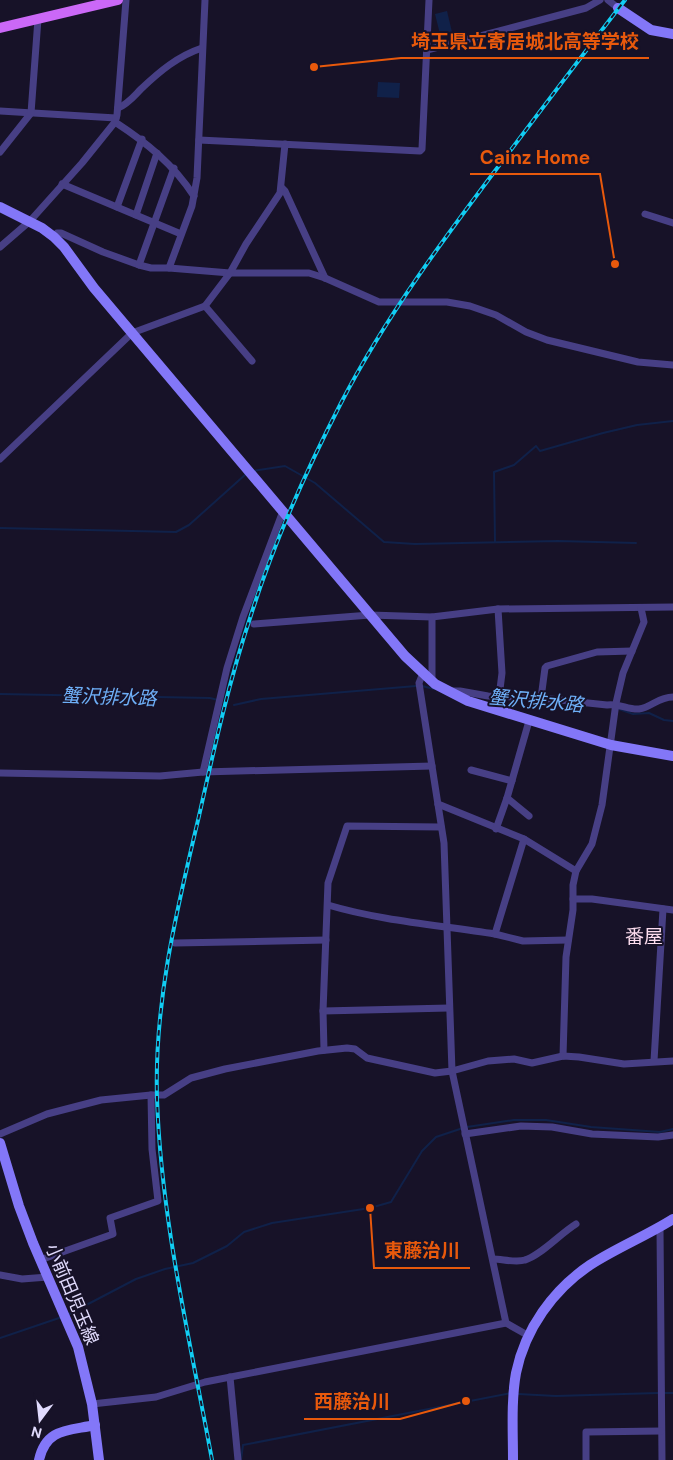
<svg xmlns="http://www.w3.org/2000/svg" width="673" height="1460" font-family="'DM Sans','Noto Sans JP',sans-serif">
	<rect width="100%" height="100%" fill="#171228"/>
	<g fill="#102149">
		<path d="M 447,11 L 452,32 L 440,34 L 435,14 Z"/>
		<path d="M 378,82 L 400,83 L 399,98 L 377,97 Z"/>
	</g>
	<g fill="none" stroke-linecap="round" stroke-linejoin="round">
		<g stroke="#102149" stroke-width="2">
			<path d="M 253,471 L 285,466 L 315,483 L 384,542 L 415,544 L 558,541 L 636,543"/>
			<path d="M 0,528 L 176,532 L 189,525 L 246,474"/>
			<path d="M 495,542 L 494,472 L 514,465 L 536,446 L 540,451 L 603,433 L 637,425 L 673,421"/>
			<path d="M 422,686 L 434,689"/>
			<path d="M 0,694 L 210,698 L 218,700"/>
			<path d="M 234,705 L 261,699 L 416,686"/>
			<path d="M 619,709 L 633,714 L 649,713 L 664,720 L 673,721"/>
			<path d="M 467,1127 L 514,1120 L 546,1120 L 591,1127 L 660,1132 L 673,1129"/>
			<path d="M 69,1314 L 136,1279 L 165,1269 L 193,1263 L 227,1246 L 244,1232 L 272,1223 L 370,1208 L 391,1202 L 422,1151 L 436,1137 L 463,1128"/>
			<path d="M 0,1338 L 62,1317"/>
			<path d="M 663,1393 L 673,1393"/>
			<path d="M 518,1394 L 556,1396 L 658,1393"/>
			<path d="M 241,1460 L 243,1445 L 511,1393"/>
		</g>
		<g stroke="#473f85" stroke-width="7">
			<path d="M 608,0 L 618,8"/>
			<path d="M 427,50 L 586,8 L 600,0"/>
			<path d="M 118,108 C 128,104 134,96 141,89 C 160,71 178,56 202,48"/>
			<path d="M 0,111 L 116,118"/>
			<path d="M 115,122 C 147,143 173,164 194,196"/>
			<path d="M 199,140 L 420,151 L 422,149 L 429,0"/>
			<path d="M 0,152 L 31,113 L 38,19"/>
			<path d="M 62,184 L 181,234"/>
			<path d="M 282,188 L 285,191 L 325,278"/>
			<path d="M 117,207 L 142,139"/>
			<path d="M 645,214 L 673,223"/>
			<path d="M 136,215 L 157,153"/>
			<path d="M 54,237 L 57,233 L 61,233 L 103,252 L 139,265 L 151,268 L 169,268 L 230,273 L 309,273 L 325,278 L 379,302 L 447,302 L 470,306 L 496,315 L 526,332 L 547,340 L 638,362 L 673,365"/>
			<path d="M 0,247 L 30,221 L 82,163 L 115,122 L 117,115 L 126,0"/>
			<path d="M 139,265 L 174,168"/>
			<path d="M 169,268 L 192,206 L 197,178 L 205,0"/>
			<path d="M 205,306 L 252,361"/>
			<path d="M 0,459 L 132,333 L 205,306 L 230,273 L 246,244 L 280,193 L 285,144"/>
			<path d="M 498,609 L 502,673 L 499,697"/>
			<path d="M 254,624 L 370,615 L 432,617 L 498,609 L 673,607"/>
			<path d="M 423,673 L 419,683 L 444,843 L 452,1071 L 506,1323"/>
			<path d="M 432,681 L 432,617"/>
			<path d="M 451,691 L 460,691 L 488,696 L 541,698 L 607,705 C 619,703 628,710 639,709 C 652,707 658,697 673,697"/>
			<path d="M 541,698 L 545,668 L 547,666 L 597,652 L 632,651"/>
			<path d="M 471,770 L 512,781"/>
			<path d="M 203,772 L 227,668 L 243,617 L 283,511"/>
			<path d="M 0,773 L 160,776 L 203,772 L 432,766"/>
			<path d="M 507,798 L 529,816"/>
			<path d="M 438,804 L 524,839 L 576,871"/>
			<path d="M 496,829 L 507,798 L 529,721"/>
			<path d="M 573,899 L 592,899 L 673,910"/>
			<path d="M 328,905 C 382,921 439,925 495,934 L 524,839"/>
			<path d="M 495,934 L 523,941 L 568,940"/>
			<path d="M 175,943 L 326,940"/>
			<path d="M 323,1011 L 449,1008"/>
			<path d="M 324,1050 L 323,1011 L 328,883 L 347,826 L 441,827"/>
			<path d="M 563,1056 L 566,957 L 573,910 L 573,885 L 576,871 L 592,844 L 602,805 L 616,703 L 623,673 L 644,622 L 641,608"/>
			<path d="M 654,1061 L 663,909"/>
			<path d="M 0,1134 L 47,1114 L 101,1100 L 151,1095 L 164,1095 L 191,1078 L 225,1069 L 318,1051 L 347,1048 L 355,1049 L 367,1058 L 435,1073 L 452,1071 L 488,1061 L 514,1059 L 532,1063 L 563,1056 L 579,1057 L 624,1064 L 673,1061"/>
			<path d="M 465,1134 L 521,1126 L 552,1127 L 592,1134 L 658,1137 L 673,1135"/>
			<path d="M 660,1228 L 662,1460"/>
			<path d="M 493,1259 C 502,1259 516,1263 525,1260 C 540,1256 561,1233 576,1224"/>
			<path d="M 40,1260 L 113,1234 L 110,1218 L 158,1201 L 152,1149 L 151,1095"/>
			<path d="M 0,1275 L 22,1279 L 48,1277"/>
			<path d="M 230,1377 L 238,1460"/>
			<path d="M 92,1404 L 156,1397 L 205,1382 L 506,1323 L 529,1336"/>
			<path d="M 586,1460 L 586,1432 L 661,1431"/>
		</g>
		<g stroke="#8377f8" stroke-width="10">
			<path d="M 618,8 L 651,30 L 673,34"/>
			<path d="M 0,207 L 42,228 L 54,237 L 64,247 L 94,288 L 405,656 L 435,684 L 468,701 L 611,745 L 673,756"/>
			<path d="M 0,1143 L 19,1206 L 33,1243 L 78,1347 L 92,1404 L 99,1460"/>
			<path d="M 39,1460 C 46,1428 68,1431 95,1425"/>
			<path d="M 513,1460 C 513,1431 511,1401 516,1373 C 525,1329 553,1290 590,1265 C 616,1248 646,1236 673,1219"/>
		</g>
		<path stroke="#cb68f7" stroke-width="10" d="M 0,28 L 118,0"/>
		<defs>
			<path id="rail" d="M 212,1460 C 190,1340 161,1220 157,1098 C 154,1002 177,909 199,816 C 214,749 229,681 251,615 C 274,542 306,471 341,403 C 386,316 445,237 504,159 C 544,106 584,53 625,0"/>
		</defs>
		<use href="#rail" stroke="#11cdf3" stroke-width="4"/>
		<use href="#rail" stroke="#171228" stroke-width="2" stroke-dasharray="5.5" stroke-linecap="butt"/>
	</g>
	<g text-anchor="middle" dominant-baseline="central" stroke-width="4" stroke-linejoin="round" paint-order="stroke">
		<g font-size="18" fill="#e1dbfd" stroke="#171228">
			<text transform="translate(72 1294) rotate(67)">小前田児玉線</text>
		</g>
		<g font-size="19" font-style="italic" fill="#6eaff7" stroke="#171228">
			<text transform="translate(109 697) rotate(2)">蟹沢排水路</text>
			<text transform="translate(536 701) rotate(5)">蟹沢排水路</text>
		</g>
		<g font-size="19" fill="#fdddef" stroke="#171228">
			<text x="644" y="936">番屋</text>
		</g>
	</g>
	<path fill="none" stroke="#e8590c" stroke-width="2" d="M314 67L401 58H649M615 264L600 174H470M370 1208L374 1268H470M466 1401L400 1419H304"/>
	<g fill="#e8590c" stroke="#171228" stroke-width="2">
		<circle cx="314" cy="67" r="5"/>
		<circle cx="615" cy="264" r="5"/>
		<circle cx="370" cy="1208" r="5"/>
		<circle cx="466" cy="1401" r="5"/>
	</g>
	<g font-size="19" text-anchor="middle" font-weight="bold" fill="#e8590c" stroke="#171228" stroke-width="4" stroke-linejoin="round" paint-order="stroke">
		<text x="525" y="48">埼玉県立寄居城北高等学校</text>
		<text x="535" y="164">Cainz Home</text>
		<text x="422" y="1257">東藤治川</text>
		<text x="352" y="1408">西藤治川</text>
	</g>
	<g transform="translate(40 1420) rotate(195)" stroke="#171228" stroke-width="4" paint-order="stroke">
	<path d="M0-4L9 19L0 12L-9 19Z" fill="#e1dbfd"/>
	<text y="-8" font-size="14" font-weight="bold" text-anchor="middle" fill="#e1dbfd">N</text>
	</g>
</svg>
